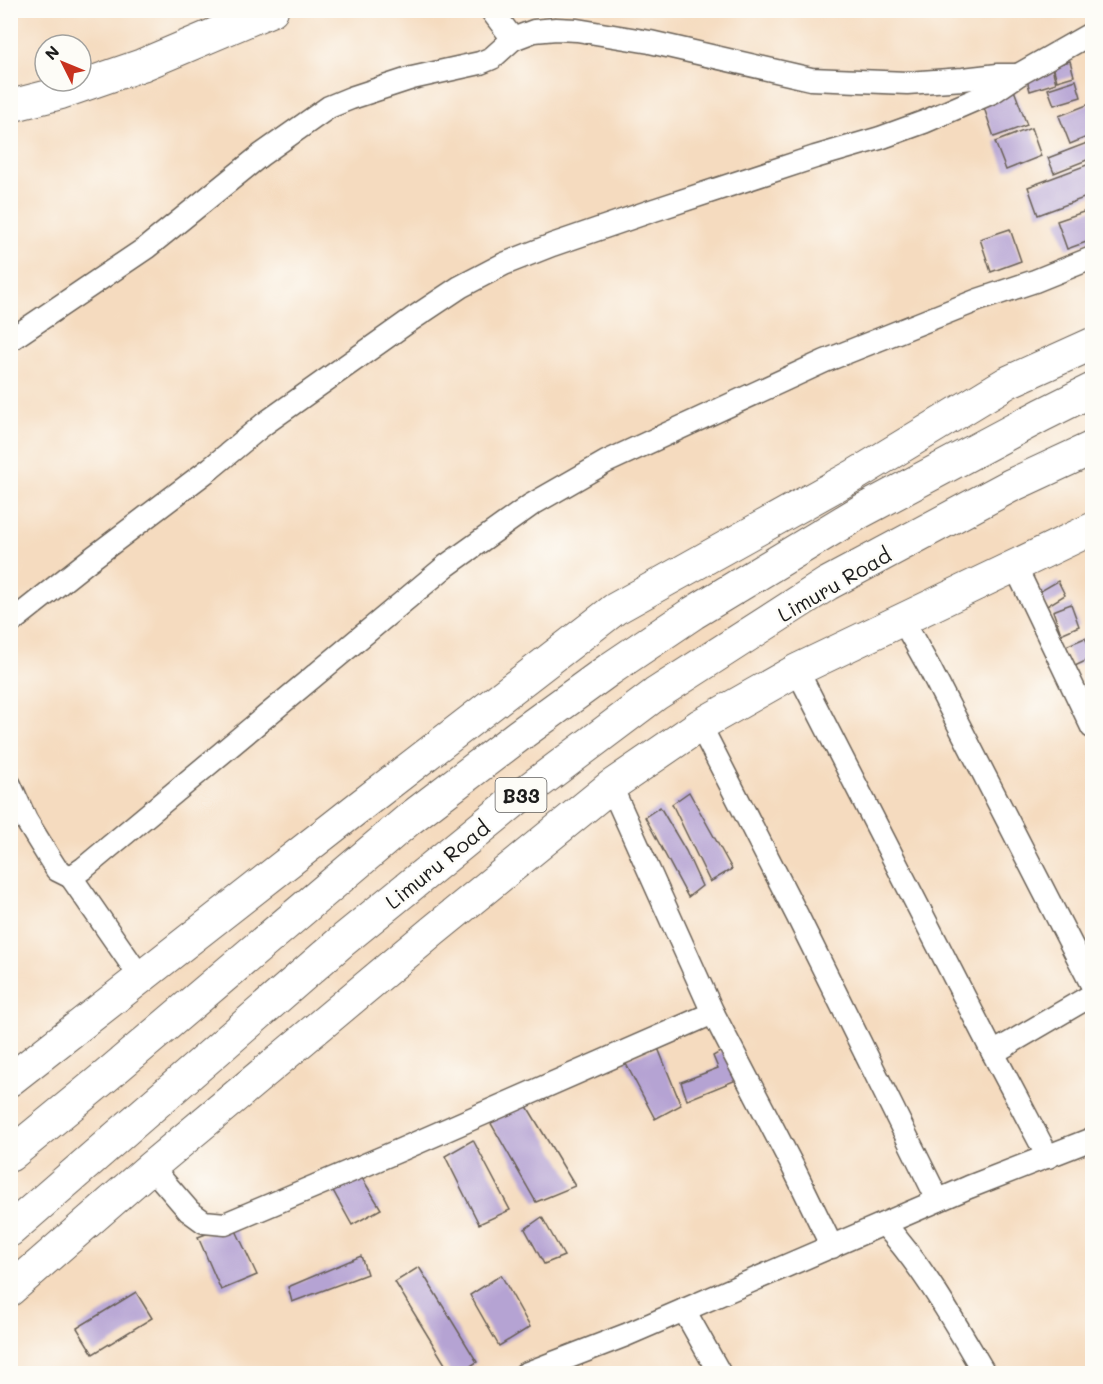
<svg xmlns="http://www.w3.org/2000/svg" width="1103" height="1384" font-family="Mali,sans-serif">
	<rect width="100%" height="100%" fill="#fdfcf7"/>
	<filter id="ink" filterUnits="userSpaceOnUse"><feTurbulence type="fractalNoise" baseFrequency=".0167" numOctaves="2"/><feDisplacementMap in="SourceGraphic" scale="12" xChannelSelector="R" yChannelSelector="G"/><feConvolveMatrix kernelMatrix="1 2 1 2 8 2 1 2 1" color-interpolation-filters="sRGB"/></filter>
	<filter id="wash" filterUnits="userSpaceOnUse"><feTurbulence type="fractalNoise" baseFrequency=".008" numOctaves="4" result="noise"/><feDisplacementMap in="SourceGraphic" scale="24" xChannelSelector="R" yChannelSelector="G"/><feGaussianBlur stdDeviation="1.35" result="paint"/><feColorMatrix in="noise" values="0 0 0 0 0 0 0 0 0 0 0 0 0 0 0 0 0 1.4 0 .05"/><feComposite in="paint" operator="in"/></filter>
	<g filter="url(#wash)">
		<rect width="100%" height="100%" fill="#f5dbbf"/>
		<g id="blocks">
			<g fill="#b5a3d3">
				<path d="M 1070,61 L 1074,76 L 1057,81 L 1053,66 Z"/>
				<path d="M 1052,68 L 1056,83 L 1030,91 L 1026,76 Z"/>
				<path d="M 1076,80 L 1081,97 L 1054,105 L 1048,89 Z"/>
				<path d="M 1014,90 L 1027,125 L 994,137 L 982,102 Z"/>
				<path d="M 1092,103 L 1092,135 L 1070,144 L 1059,116 Z"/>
				<path d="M 1031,128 L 1041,156 L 1006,170 L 995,142 Z"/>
				<path d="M 1092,141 L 1092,158 L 1054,173 L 1048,158 Z"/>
				<path d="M 1092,163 L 1092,195 L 1038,215 L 1028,187 Z"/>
				<path d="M 1092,209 L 1092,240 L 1067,249 L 1057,221 Z"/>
				<path d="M 1010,229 L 1021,261 L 991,272 L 980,239 Z"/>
				<path d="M 1058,581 L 1065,595 L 1047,606 L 1039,592 Z"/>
				<path d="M 1071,604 L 1079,626 L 1061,634 L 1053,611 Z"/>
				<path d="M 1085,638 L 1092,651 L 1092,658 L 1075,666 L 1066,646 Z"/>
				<path d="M 689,792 L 732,869 L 710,882 L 672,804 Z"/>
				<path d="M 660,807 L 686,851 L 702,886 L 688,897 L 645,817 Z"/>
				<path d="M 658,1048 L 681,1105 L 655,1119 L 624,1060 Z"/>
				<path d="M 725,1049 L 742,1082 L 736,1085 L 736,1080 L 687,1100 L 681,1082 L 718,1068 L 713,1056 Z"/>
				<path d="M 525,1103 L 575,1186 L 536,1202 L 489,1120 Z"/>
				<path d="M 473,1140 L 510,1210 L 479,1224 L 445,1156 Z"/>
				<path d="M 359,1173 L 381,1209 L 352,1225 L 330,1185 Z"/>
				<path d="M 542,1217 L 564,1256 L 544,1264 L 525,1229 Z"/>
				<path d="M 233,1224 L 257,1275 L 221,1290 L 198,1237 Z"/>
				<path d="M 361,1256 L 367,1274 L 292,1302 L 288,1287 Z"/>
				<path d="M 419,1267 L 477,1362 L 458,1374 L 451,1374 L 395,1282 Z"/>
				<path d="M 501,1275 L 530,1327 L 499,1346 L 470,1295 Z"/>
				<path d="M 136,1292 L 152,1318 L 93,1354 L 77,1328 Z"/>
			</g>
		</g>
	</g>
	<g filter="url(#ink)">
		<use href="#blocks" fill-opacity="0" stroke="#685f55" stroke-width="1.5"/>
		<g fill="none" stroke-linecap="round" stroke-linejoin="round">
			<defs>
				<g id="street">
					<path d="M 491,10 L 513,39"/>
					<path d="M 10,340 L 146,248 L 261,155 L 329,107 L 351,98 L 412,78 L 480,63 L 492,58 L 513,39 L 534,31 L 556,29 L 577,30 L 650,42 L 811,79 L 907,83 L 963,79 L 998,75 L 1017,75"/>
					<path d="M 1015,566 L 1092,727"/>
					<path d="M 902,619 L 930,669 L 1092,985"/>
					<path d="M 10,623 L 87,562 L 211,468 L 264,424 L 412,319 L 460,287 L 504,264 L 552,245 L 654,210 L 815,157 L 880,138 L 924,122 L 993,92 L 1018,75 L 1092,33"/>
					<path d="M 797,670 L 993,1053 L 1048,1157"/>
					<path d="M 700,725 L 797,915 L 938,1200"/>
					<path d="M 10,785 L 26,820 L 50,859 L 57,870 L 71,877 L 84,868 L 446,566 L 531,505 L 606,462 L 825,361 L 978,300 L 1035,281 L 1092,258"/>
					<path d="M 611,786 L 713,1013 L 793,1167 L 832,1247"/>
					<path d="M 71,877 L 141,978"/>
					<path d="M 993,1053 L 1092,995"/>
					<path d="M 151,1167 L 189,1211 L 204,1222 L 225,1224 L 398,1151 L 713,1013"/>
					<path d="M 884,1224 C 925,1269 954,1322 985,1374"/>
					<path d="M 684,1310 L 720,1374"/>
					<path d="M 525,1374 L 626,1335 L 969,1187 L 1092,1139"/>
				</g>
				<g id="secondary">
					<path d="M 10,106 L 61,93 L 142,65 L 272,10"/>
					<path d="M 10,1080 L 355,810 L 615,609 L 855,475 L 1008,382 L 1092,344"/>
					<path d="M 10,1290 L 151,1167 L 433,931 L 611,786 L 700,725 L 797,670 L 1092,529"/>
				</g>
				<g id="highway">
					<path d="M 10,1155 L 105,1077 L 408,820 L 518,736 L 610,669 L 693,613 L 860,512 L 1042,415 L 1092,390"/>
					<path d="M 10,1230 L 341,942 L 519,797 L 656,694 L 827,584 L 1010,486 L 1092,448"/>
				</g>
			</defs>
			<use href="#street" stroke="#685f55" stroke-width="25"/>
			<use href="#secondary" stroke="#685f55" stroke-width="34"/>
			<use href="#highway" stroke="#685f55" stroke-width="35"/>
			<use href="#street" stroke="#fff" stroke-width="22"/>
			<use href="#secondary" stroke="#fff" stroke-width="32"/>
			<use href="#highway" stroke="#fff" stroke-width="33"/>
		</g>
	</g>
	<g text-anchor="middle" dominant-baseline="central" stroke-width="5" stroke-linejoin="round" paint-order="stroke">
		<rect fill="#fdfcf7" stroke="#605f5e" stroke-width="1.5" x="495.5" y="778" width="51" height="34" rx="4.5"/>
		<g font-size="20" font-weight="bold" fill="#1c1c1c">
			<text x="521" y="795">B33</text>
		</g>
		<g font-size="21" fill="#1c1c1c" stroke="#fdfcf7">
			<text transform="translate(834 584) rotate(-30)">Limuru Road</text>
			<text transform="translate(437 864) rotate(-39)">Limuru Road</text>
		</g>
	</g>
	<rect width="1103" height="1384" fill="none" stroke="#fdfcf7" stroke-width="36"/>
	<g transform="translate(63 63) rotate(313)"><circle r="28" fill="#fdfcf7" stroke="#a3a29f" stroke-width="1.5"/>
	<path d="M0-4.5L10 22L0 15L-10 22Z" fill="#c8321e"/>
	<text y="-9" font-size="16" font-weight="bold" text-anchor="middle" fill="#1c1c1c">N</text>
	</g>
</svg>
